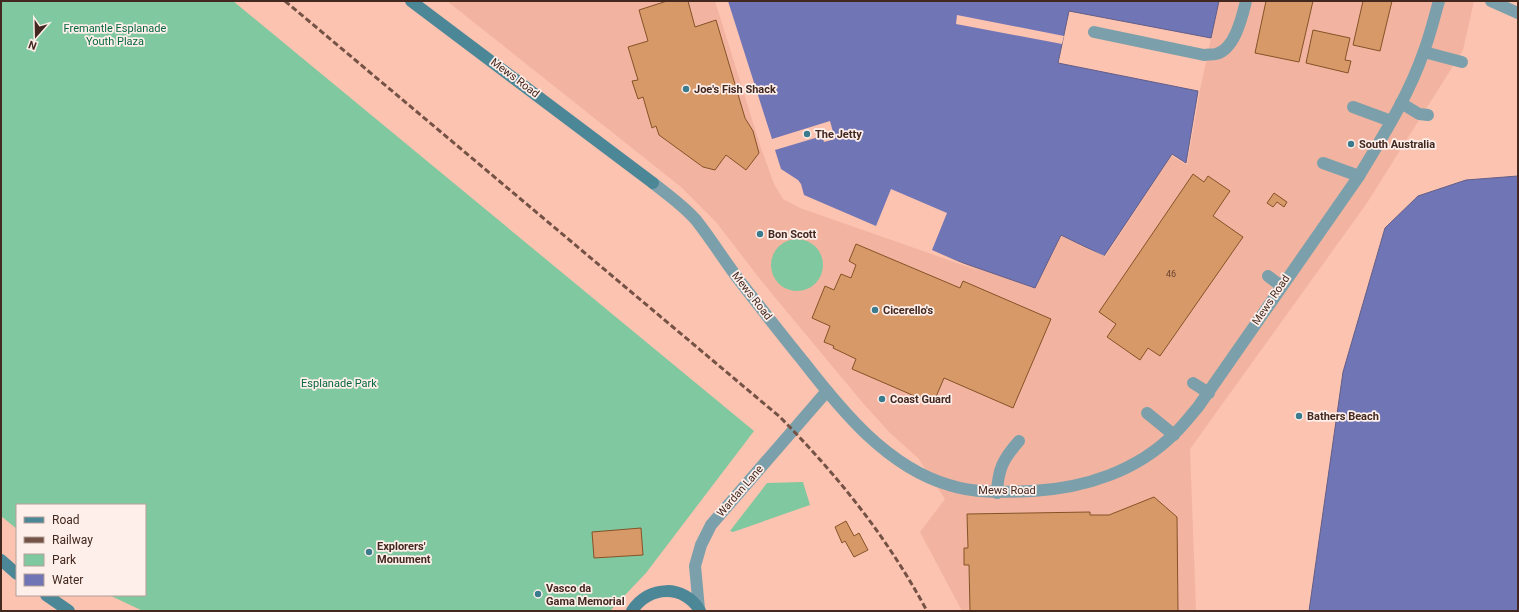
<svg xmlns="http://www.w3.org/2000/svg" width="1519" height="612" font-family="Roboto,sans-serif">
	<rect width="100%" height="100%" fill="#fcc3b0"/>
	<path fill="#f2b4a0" d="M 447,1 L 729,1 L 798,189 L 1032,288 L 1060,230 L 1106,253 L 1167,153 L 1187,165 L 1200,90 L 1219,1 L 1474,1 L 1463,50 L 1367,203 L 1190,449 L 1196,611 L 962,611 L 920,532 L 945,499 L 918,458 L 890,433 L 862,402 L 763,283 L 716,222 L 681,187 Z"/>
	<g fill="#80c8a0">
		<path d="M 1,1 L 233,1 L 754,431 L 646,573 L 610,611 L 143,611 L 109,595 L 145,595 L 145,505 L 17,505 L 17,529 L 1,516 Z"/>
		<circle cx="797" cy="265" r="26"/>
		<path d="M 803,482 L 810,505 L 733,532 L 730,531 L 767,483 Z"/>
	</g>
	<g fill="#7075b5" stroke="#625e88">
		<path d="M 717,1 L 1219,1 L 1211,38 L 1069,11 L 1058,63 L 1198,91 L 1186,163 L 1172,154 L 1104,256 L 1061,235 L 1035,288 L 800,206 L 785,198 Z"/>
		<path d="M 1518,176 L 1518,611 L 1309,611 L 1343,372 L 1385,228 L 1418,196 L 1466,180 Z"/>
	</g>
	<g fill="#fcc3b0">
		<path d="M 715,1 L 728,1 L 772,139 L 830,121 L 835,139 L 824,142 L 822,136 L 775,150 L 781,169 L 798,180 L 801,184 L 804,195 L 876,226 L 891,189 L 947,213 L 932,250 L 980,271 L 800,208 L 783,199 L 774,184 L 761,148 Z"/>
		<path d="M 957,15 L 1064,36 L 1062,44 L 956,24 Z"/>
		<path d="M 1171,158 L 1105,257 L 1074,243 L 1105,256 Z"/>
	</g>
	<g fill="#d79968" stroke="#855227">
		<path d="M 667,1 L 688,1 L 695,27 L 716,20 L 745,118 L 753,131 L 759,153 L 746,170 L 726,155 L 715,170 L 703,167 L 659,135 L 656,126 L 652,128 L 643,97 L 638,99 L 632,81 L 638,80 L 628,47 L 648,41 L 639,10 Z"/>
		<path d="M 1266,1 L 1313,1 L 1299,62 L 1255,53 Z"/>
		<path d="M 1363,1 L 1392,1 L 1380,51 L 1353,45 Z"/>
		<path d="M 1313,30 L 1350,38 L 1345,60 L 1351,61 L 1348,73 L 1306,63 Z"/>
		<path d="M 1193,174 L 1204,182 L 1208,176 L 1230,191 L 1213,216 L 1243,237 L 1160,356 L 1148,348 L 1140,360 L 1107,337 L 1116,324 L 1099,312 Z"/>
		<path d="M 1274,193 L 1287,202 L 1284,207 L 1277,202 L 1273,207 L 1267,203 Z"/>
		<path d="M 856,244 L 960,288 L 963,281 L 1051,319 L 1013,408 L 944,378 L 933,404 L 852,369 L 856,359 L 833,348 L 834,346 L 824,342 L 830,326 L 812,318 L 825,286 L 834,290 L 841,274 L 851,278 L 856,265 L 849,261 Z"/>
		<path d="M 1154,497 L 1177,517 L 1178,611 L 970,611 L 969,565 L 964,565 L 964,548 L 968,548 L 967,514 L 1090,512 L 1090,515 L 1109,515 Z"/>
		<path d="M 846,521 L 854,536 L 859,533 L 868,550 L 854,557 L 845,541 L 842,543 L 835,527 Z"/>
		<path d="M 641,528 L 643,555 L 594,558 L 592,532 Z"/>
	</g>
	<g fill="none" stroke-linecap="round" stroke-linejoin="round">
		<g stroke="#7ba0ab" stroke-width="12">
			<path d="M 1491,1 L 1518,13"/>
			<path d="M 1094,32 L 1204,55 C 1208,54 1212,55 1216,54 C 1235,49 1242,17 1246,1"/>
			<path d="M 1424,52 L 1462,62"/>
			<path d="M 1401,103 L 1419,114 L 1428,115"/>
			<path d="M 1353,107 L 1391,121"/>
			<path d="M 1323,163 L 1359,176"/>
			<path d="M 1268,276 L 1281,286"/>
			<path d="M 1193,383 L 1209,393"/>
			<path d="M 1147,413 L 1174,435"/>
			<path d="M 997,493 C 998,469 1003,459 1019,441"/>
		</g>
		<g stroke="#7ba0ab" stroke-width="12">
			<path d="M 653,183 C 667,194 684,206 696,220 C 711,239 724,260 739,280 C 760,307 781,334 803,361 C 841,410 887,467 949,485 C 977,494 1005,492 1033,491 C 1085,488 1137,471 1174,434 C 1183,426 1190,416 1198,407 L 1359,176 C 1383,136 1409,95 1424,51 C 1430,35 1434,18 1439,1"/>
			<path d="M 699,609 L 695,566 L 701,545 L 711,525 L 827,391"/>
		</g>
		<g stroke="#4c8798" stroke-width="12">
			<path d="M 411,1 L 653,183"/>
			<path d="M 1,560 L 17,574"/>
			<path d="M 46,595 L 69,611"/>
			<path d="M 632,611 C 648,585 685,584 700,611"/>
		</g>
		<path stroke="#755246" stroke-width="3" stroke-dasharray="6 3" stroke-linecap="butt" d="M 285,1 L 780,417 C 839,477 887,537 927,611"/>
	</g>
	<g fill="#3a7b8d" stroke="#feefea" stroke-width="1.5">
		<circle cx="686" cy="89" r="4"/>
		<circle cx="807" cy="134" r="4"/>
		<circle cx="1351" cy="144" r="4"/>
		<circle cx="760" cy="234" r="4"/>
		<circle cx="875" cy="310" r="4"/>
		<circle cx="882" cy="399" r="4"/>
		<circle cx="1299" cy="416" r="4"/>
		<circle cx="369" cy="552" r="4"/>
		<circle cx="538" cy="594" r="4"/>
	</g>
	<g text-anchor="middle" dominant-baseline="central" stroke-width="3.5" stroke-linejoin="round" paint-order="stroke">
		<g font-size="9" fill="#684431">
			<text x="1171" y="274">46</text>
		</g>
		<g font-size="11" fill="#056741" stroke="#feefea">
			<text x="115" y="28">Fremantle Esplanade<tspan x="115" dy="13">Youth Plaza</tspan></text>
			<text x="339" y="383">Esplanade Park</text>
		</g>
		<g font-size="11" fill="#43281f" stroke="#feefea">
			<text transform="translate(515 78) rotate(37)">Mews Road</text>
			<text transform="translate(752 296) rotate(52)">Mews Road</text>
			<text transform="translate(1271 300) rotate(-56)">Mews Road</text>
			<text x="1007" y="490">Mews Road</text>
			<text transform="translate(740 491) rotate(-49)">Wardan Lane</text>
		</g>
		<g font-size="11" font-weight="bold" fill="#43281f" stroke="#feefea" text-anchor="start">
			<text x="694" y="89">Joe's Fish Shack</text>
			<text x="815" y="134">The Jetty</text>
			<text x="1359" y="144">South Australia</text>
			<text x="768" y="234">Bon Scott</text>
			<text x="883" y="310">Cicerello's</text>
			<text x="890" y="399">Coast Guard</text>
			<text x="1307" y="416">Bathers Beach</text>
			<text x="377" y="546">Explorers'<tspan x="377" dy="13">Monument</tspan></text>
			<text x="546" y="588">Vasco da<tspan x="546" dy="13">Gama Memorial</tspan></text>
		</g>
	</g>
	<rect width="1519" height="612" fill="none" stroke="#43281f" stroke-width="4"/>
	<rect x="16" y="504" width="130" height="92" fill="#feefea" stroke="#b39f99"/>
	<rect x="24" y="517" width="20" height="6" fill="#4c8798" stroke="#b39f99"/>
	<text x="52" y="524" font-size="12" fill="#43281f">Road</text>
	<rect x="24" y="537" width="20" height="6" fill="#755246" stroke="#b39f99"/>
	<text x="52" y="544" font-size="12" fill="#43281f">Railway</text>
	<rect x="24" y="554" width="20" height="12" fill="#80c8a0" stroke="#b39f99"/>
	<text x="52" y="564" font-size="12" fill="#43281f">Park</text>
	<rect x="24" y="574" width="20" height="12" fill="#7075b5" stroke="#b39f99"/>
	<text x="52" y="584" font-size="12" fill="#43281f">Water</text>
	<g transform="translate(36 36) rotate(200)" stroke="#feefea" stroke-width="3" paint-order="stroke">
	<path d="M0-3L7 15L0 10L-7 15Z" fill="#43281f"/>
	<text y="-6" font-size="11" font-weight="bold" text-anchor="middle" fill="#43281f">N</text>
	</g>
</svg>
